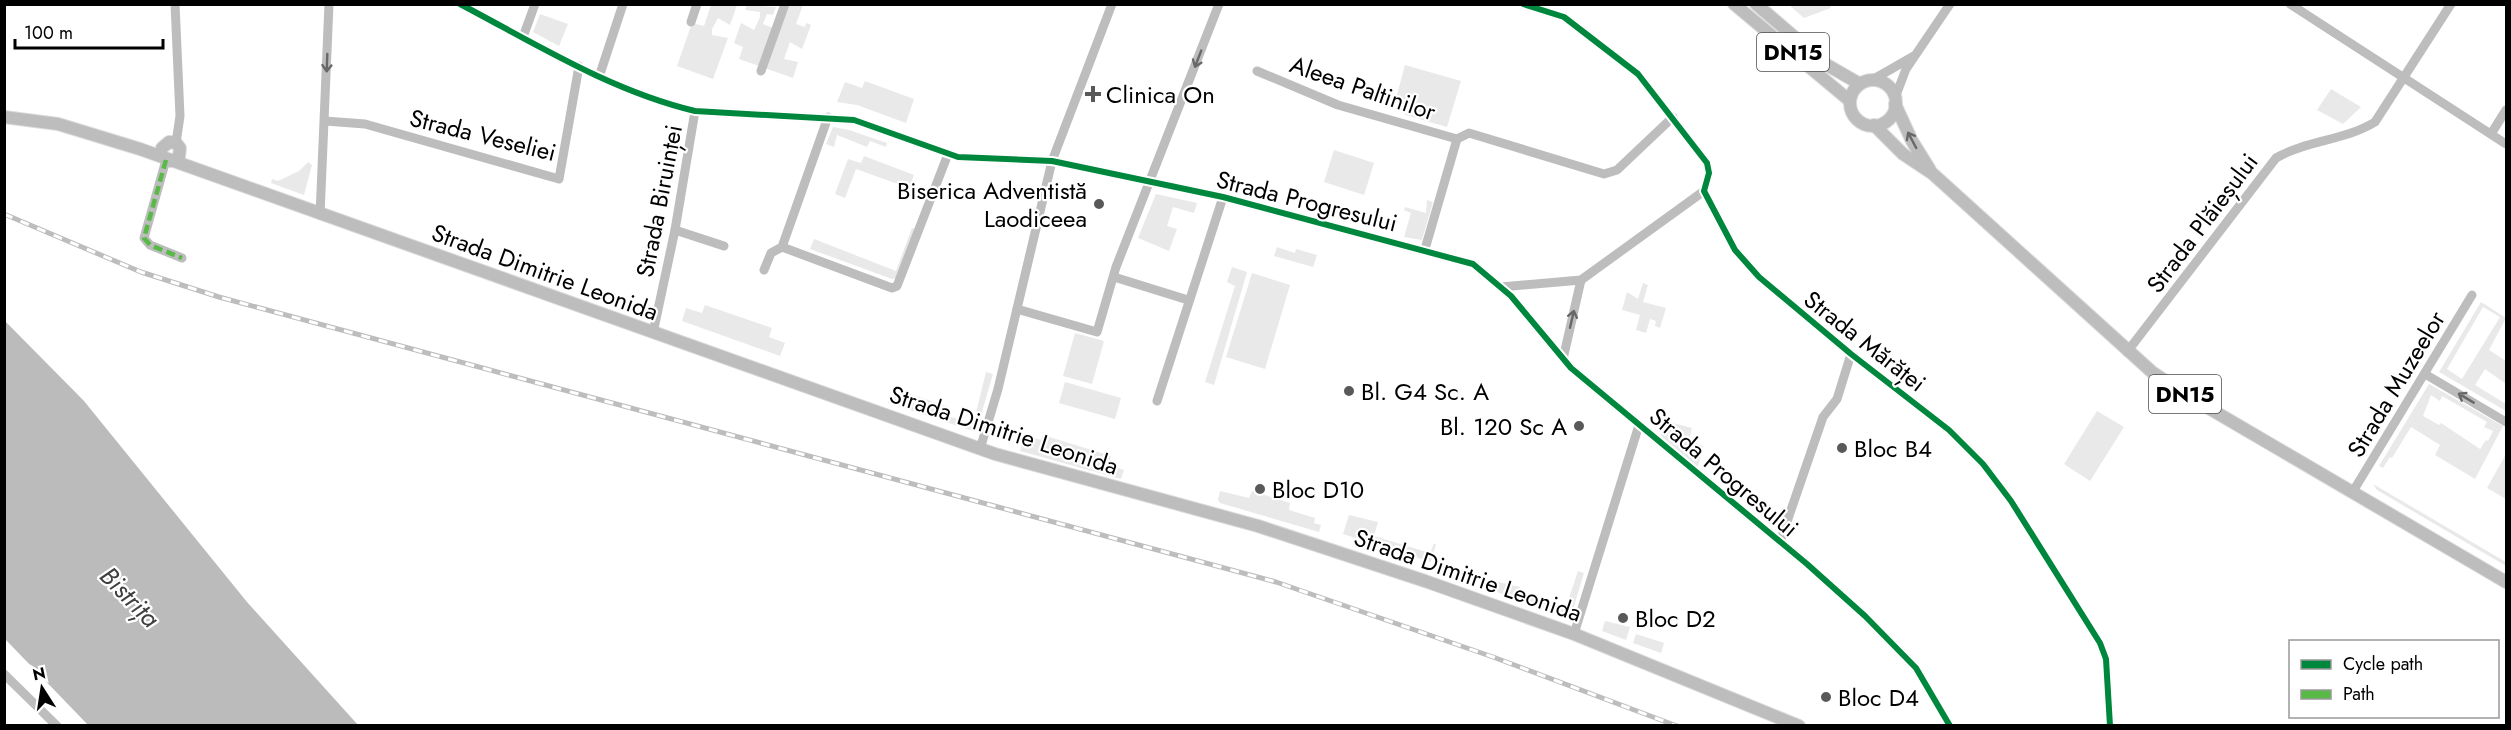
<svg xmlns="http://www.w3.org/2000/svg" width="2511" height="730" font-family="Jost,sans-serif">
	<rect width="100%" height="100%" fill="#fff"/>
	<g fill="#e9e9e9" fill-rule="evenodd">
		<path d="M 711,5 L 737,5 L 730,25 L 718,18 L 712,29 L 712,35 L 728,38 L 713,79 L 677,66 L 692,23 L 704,26 Z"/>
		<path d="M 747,5 L 776,7 L 773,15 L 767,14 L 763,24 L 776,29 L 785,5 L 803,5 L 796,24 L 805,27 L 806,23 L 811,25 L 802,49 L 790,42 L 784,59 L 798,62 L 793,78 L 739,59 L 743,47 L 734,43 L 741,23 L 754,30 L 760,17 L 760,12 L 745,10 Z"/>
		<path d="M 1789,5 L 1829,5 L 1831,8 L 1804,18 Z"/>
		<path d="M 540,14 L 568,24 L 559,46 L 533,32 Z"/>
		<path d="M 1405,65 L 1461,81 L 1447,127 L 1405,115 L 1408,105 L 1395,102 Z"/>
		<path d="M 865,81 L 914,99 L 906,123 L 857,105 L 837,102 L 845,82 L 862,88 Z"/>
		<path d="M 2331,89 L 2361,107 L 2343,124 L 2317,110 Z"/>
		<path d="M 833,127 L 849,130 L 887,143 L 886,147 L 870,141 L 867,147 L 837,135 L 834,147 L 826,144 Z"/>
		<path d="M 1334,150 L 1374,163 L 1364,195 L 1324,182 Z"/>
		<path d="M 864,156 L 914,175 L 909,188 L 856,169 L 845,198 L 835,194 L 848,159 L 861,163 Z"/>
		<path d="M 308,162 L 312,165 L 304,195 L 271,183 L 272,179 L 278,181 L 299,171 Z"/>
		<path d="M 1156,194 L 1197,203 L 1194,213 L 1173,207 L 1167,226 L 1177,229 L 1169,251 L 1138,238 Z"/>
		<path d="M 1427,200 L 1433,202 L 1422,240 L 1404,237 L 1411,213 L 1404,210 L 1405,207 L 1426,213 Z"/>
		<path d="M 912,228 L 916,229 L 896,278 L 892,279 L 810,249 L 814,239 L 896,271 Z"/>
		<path d="M 1277,247 L 1295,253 L 1296,249 L 1317,255 L 1313,267 L 1274,256 Z"/>
		<path d="M 1232,267 L 1247,272 L 1214,385 L 1205,382 L 1235,286 L 1227,282 Z"/>
		<path d="M 1252,273 L 1290,285 L 1265,369 L 1226,357 Z"/>
		<path d="M 1643,283 L 1648,285 L 1643,302 L 1666,308 L 1660,328 L 1655,326 L 1656,321 L 1650,319 L 1646,333 L 1636,330 L 1640,315 L 1622,310 L 1627,292 L 1638,299 Z"/>
		<path d="M 2481,302 L 2506,318 L 2489,350 L 2506,361 L 2506,384 L 2485,369 L 2475,385 L 2506,404 L 2506,411 L 2439,372 ZM 2483,307 L 2500,317 L 2462,379 L 2447,369 Z"/>
		<path d="M 705,305 L 772,328 L 769,337 L 785,343 L 780,356 L 682,321 L 686,308 L 702,313 Z"/>
		<path d="M 1075,333 L 1104,341 L 1092,384 L 1063,376 Z"/>
		<path d="M 986,372 L 993,374 L 976,432 L 888,403 L 890,395 L 907,401 L 910,394 L 949,407 L 946,415 L 973,425 Z"/>
		<path d="M 1065,382 L 1121,398 L 1115,419 L 1059,403 Z"/>
		<path d="M 2429,384 L 2503,426 L 2475,479 L 2435,455 L 2440,445 L 2411,427 L 2392,458 L 2390,457 L 2383,468 L 2379,466 ZM 2431,395 L 2440,401 L 2442,396 L 2487,422 L 2484,427 L 2493,431 L 2488,441 L 2486,440 L 2480,449 L 2441,423 L 2439,425 L 2423,416 Z"/>
		<path d="M 2097,411 L 2124,427 L 2090,481 L 2064,464 Z"/>
		<path d="M 1665,421 L 1692,428 L 1689,440 L 1703,446 L 1698,467 L 1661,436 Z"/>
		<path d="M 1025,435 L 1041,440 L 1043,435 L 1111,456 L 1109,465 L 1124,470 L 1121,479 L 1020,451 Z"/>
		<path d="M 2506,454 L 2506,499 L 2487,488 Z"/>
		<path d="M 2373,484 L 2506,562 L 2506,566 L 2377,490 Z"/>
		<path d="M 1220,491 L 1249,498 L 1252,491 L 1290,503 L 1289,510 L 1315,518 L 1314,523 L 1321,525 L 1319,532 L 1220,503 L 1218,500 Z"/>
		<path d="M 1349,515 L 1378,522 L 1374,536 L 1430,553 L 1434,544 L 1436,544 L 1431,562 L 1343,534 Z"/>
		<path d="M 1578,571 L 1584,573 L 1571,616 L 1555,612 L 1558,604 L 1566,607 Z"/>
		<path d="M 1494,581 L 1520,587 L 1517,599 L 1491,590 Z"/>
		<path d="M 1525,593 L 1554,603 L 1551,611 L 1522,600 Z"/>
		<path d="M 1605,621 L 1630,627 L 1626,640 L 1602,631 Z"/>
		<path d="M 1636,634 L 1664,643 L 1661,653 L 1633,643 Z"/>
	</g>
	<path fill="#bbb" d="M 4,320 L 84,401 L 247,602 L 358,725 L 88,725 L 5,639 Z"/>
	<g fill="none" stroke-linecap="round" stroke-linejoin="round">
		<defs>
			<g id="major">
				<path d="M 1734,4 L 1850,101"/>
				<path d="M 1756,4 L 1827,65 L 1860,84"/>
				<circle cx="1873" cy="103" r="23"/>
				<path d="M 1895,104 L 1912,141 L 1930,170"/>
				<path d="M 4,117 L 58,124 L 140,149 L 995,454 L 1258,526 L 1425,581 L 1574,634 L 1799,726"/>
				<path d="M 1874,125 L 1903,154 L 1933,174 L 2152,372 L 2188,396 L 2506,582"/>
				<path d="M 162,148 L 169,142 L 176,143 L 180,148 L 179,157 L 171,161"/>
			</g>
		</defs>
		<use href="#major" stroke="#dbdbdb" stroke-width="14"/>
		<g stroke="#bdbdbd" stroke-width="9">
			<path d="M 175,4 L 180,116 L 176,143"/>
			<path d="M 460,4 C 536,44 611,91 695,111 L 854,120 L 958,157 L 1052,161 L 1223,197 L 1473,264 L 1511,296 L 1571,368 L 1807,564 L 1865,616 L 1916,668 L 1950,726"/>
			<path d="M 1523,4 L 1564,17 L 1638,74 L 1707,163 L 1709,173 L 1704,191 L 1735,250 L 1759,277 L 1851,354 L 1949,430 L 1983,464 L 2011,501 L 2100,643 L 2106,659 L 2110,726"/>
			<path d="M 2290,4 L 2506,144"/>
			<path d="M 691,22 L 697,4"/>
			<path d="M 523,37 L 535,4"/>
			<path d="M 761,71 L 785,4"/>
			<path d="M 1257,71 L 1338,105 L 1457,139 L 1469,133 L 1604,174 L 1617,170 L 1673,117"/>
			<path d="M 599,77 L 623,4"/>
			<path d="M 1872,80 L 1914,56"/>
			<path d="M 1895,98 L 1906,69 L 1950,4"/>
			<path d="M 325,121 L 365,124 L 559,179 L 579,66"/>
			<path d="M 2491,134 L 2506,110"/>
			<path d="M 166,160 L 144,238 L 150,245 L 182,258"/>
			<path d="M 320,215 L 329,4"/>
			<path d="M 675,230 L 724,246"/>
			<path d="M 782,247 L 892,288 L 897,286 L 948,154"/>
			<path d="M 1425,249 L 1457,139"/>
			<path d="M 764,270 L 771,253 L 782,247 L 828,117"/>
			<path d="M 1114,277 L 1188,300"/>
			<path d="M 1501,287 L 1581,280 L 1704,191"/>
			<path d="M 1017,309 L 1097,332 L 1116,267 L 1219,4"/>
			<path d="M 653,333 L 675,230 L 695,111"/>
			<path d="M 2127,352 L 2276,158 C 2307,140 2344,141 2375,122 L 2451,4"/>
			<path d="M 1563,359 L 1581,280"/>
			<path d="M 2425,374 L 2506,422"/>
			<path d="M 1157,401 L 1223,197"/>
			<path d="M 980,449 L 998,389 L 1052,161 L 1112,4"/>
			<path d="M 2352,493 L 2472,295"/>
			<path d="M 1780,542 L 1823,417 L 1837,399 L 1851,354"/>
			<path d="M 1574,634 L 1639,425"/>
			<path d="M 4,674 L 57,726"/>
		</g>
		<use href="#major" stroke="#bdbdbd" stroke-width="12"/>
		<defs>
			<path id="rail" d="M 4,214 L 141,272 L 219,297 L 1276,582 L 1493,657 L 1677,726"/>
		</defs>
		<use href="#rail" stroke="#bdbdbd" stroke-width="5"/>
		<use href="#rail" stroke="#fff" stroke-width="3" stroke-dasharray="9" stroke-linecap="butt"/>
		<path stroke="#58b947" stroke-width="4.5" stroke-dasharray="9 4.5" stroke-linecap="butt" d="M 166,160 L 144,238 L 150,245 L 182,258"/>
		<defs>
			<g id="cycleway">
				<path d="M 460,4 C 536,44 611,91 695,111 L 854,120 L 958,157 L 1052,161 L 1223,197 L 1473,264 L 1511,296 L 1571,368 L 1807,564 L 1865,616 L 1916,668 L 1950,726"/>
				<path d="M 1523,4 L 1564,17 L 1638,74 L 1707,163 L 1709,173 L 1704,191 L 1735,250 L 1759,277 L 1851,354 L 1949,430 L 1983,464 L 2011,501 L 2100,643 L 2106,659 L 2110,726"/>
			</g>
		</defs>
		<use href="#cycleway" stroke="#fff" stroke-width="10"/>
		<use href="#cycleway" stroke="#00873e" stroke-width="6"/>
	</g>
	<defs><path id="oneway-shaft" d="M-6 0H5M1.5-3L5.5 0L1.5 3" fill="none" stroke-width="1.6" stroke-linecap="round" stroke-linejoin="round" transform="scale(1.5)"/></defs>
	<g stroke="#686868">
		<use href="#oneway-shaft" transform="translate(1198 59) rotate(111)"/>
		<use href="#oneway-shaft" transform="translate(327 63) rotate(92)"/>
		<use href="#oneway-shaft" transform="translate(1912 140) rotate(-118)"/>
		<use href="#oneway-shaft" transform="translate(1572 319) rotate(-77)"/>
		<use href="#oneway-shaft" transform="translate(2466 398) rotate(-149)"/>
	</g>
	<g fill="#595959" stroke="#fff" stroke-width="2">
		<path d="M1090 85h6v6h6v6h-6v6h-6v-6h-6v-6h6z"/>
		<circle cx="1099" cy="204" r="6"/>
		<circle cx="1349" cy="391" r="6"/>
		<circle cx="1579" cy="426" r="6"/>
		<circle cx="1842" cy="448" r="6"/>
		<circle cx="1260" cy="489" r="6"/>
		<circle cx="1623" cy="618" r="6"/>
		<circle cx="1826" cy="697" r="6"/>
	</g>
	<g text-anchor="middle" dominant-baseline="central" stroke-width="4.5" stroke-linejoin="round" paint-order="stroke">
		<g fill="#fff" stroke="#4c4c4c" stroke-width="1.5">
			<rect x="1757" y="33" width="72" height="38" rx="4.5"/>
			<rect x="2149" y="375" width="72" height="38" rx="4.5"/>
		</g>
		<g font-size="22" font-weight="bold" fill="#000">
			<text x="1793" y="52">DN15</text>
			<text x="2185" y="394">DN15</text>
		</g>
		<g font-size="24" fill="#000" stroke="#fff">
			<text transform="translate(1363 88) rotate(19)">Aleea Paltinilor</text>
			<text transform="translate(483 135) rotate(14)">Strada Veseliei</text>
			<text transform="translate(659 201) rotate(-79)">Strada Biruinței</text>
			<text transform="translate(1307 201) rotate(14)">Strada Progresului</text>
			<text transform="translate(2202 223) rotate(-53)">Strada Plăieșului</text>
			<text transform="translate(545 272) rotate(20)">Strada Dimitrie Leonida</text>
			<text transform="translate(1865 341) rotate(38)">Strada Mărăței</text>
			<text transform="translate(2396 384) rotate(-59)">Strada Muzeelor</text>
			<text transform="translate(1004 430) rotate(18)">Strada Dimitrie Leonida</text>
			<text transform="translate(1724 472) rotate(40)">Strada Progresului</text>
			<text transform="translate(1468 575) rotate(19)">Strada Dimitrie Leonida</text>
		</g>
		<g font-size="24" fill="#000" stroke="#fff" text-anchor="start">
			<text x="1106" y="94">Clinica On</text>
			<text x="1087" y="190" text-anchor="end">Biserica Adventistă<tspan x="1087" dy="28">Laodiceea</tspan></text>
			<text x="1361" y="391">Bl. G4 Sc. A</text>
			<text x="1567" y="426" text-anchor="end">Bl. 120 Sc A</text>
			<text x="1854" y="448">Bloc B4</text>
			<text x="1272" y="489">Bloc D10</text>
			<text x="1635" y="618">Bloc D2</text>
			<text x="1838" y="697">Bloc D4</text>
		</g>
		<g font-size="26" font-style="italic" fill="#3f3f3f" stroke="#fff">
			<text transform="translate(130 597) rotate(46)">Bistrița</text>
		</g>
	</g>
	<rect width="2511" height="730" fill="none" stroke="#000000" stroke-width="12"/>
	<rect x="2289" y="640" width="210" height="78" fill="#ffffff" stroke="#999999" stroke-width="1.5"/>
	<rect x="2301" y="660" width="30" height="9" fill="#00873e" stroke="#999999" stroke-width="1.5"/>
	<text x="2343" y="670" font-size="18" fill="#000000">Cycle path</text>
	<rect x="2301" y="690" width="30" height="9" fill="#58b947" stroke="#999999" stroke-width="1.5"/>
	<text x="2343" y="700" font-size="18" fill="#000000">Path</text>
	<g transform="translate(42 688) rotate(348)" stroke="#ffffff" stroke-width="4.5" paint-order="stroke">
	<path d="M0-4.5L10 22L0 15L-10 22Z" fill="#000000"/>
	<text y="-9" font-size="16" font-weight="bold" text-anchor="middle" fill="#000000">N</text>
	</g>
	<path d="M15 39v9h148v-9" fill="none" stroke="#000000" stroke-width="3"/>
	<text x="24" y="39" font-size="18" fill="#000000" stroke="#ffffff" stroke-width="4.5" paint-order="stroke">100 m</text>
</svg>
